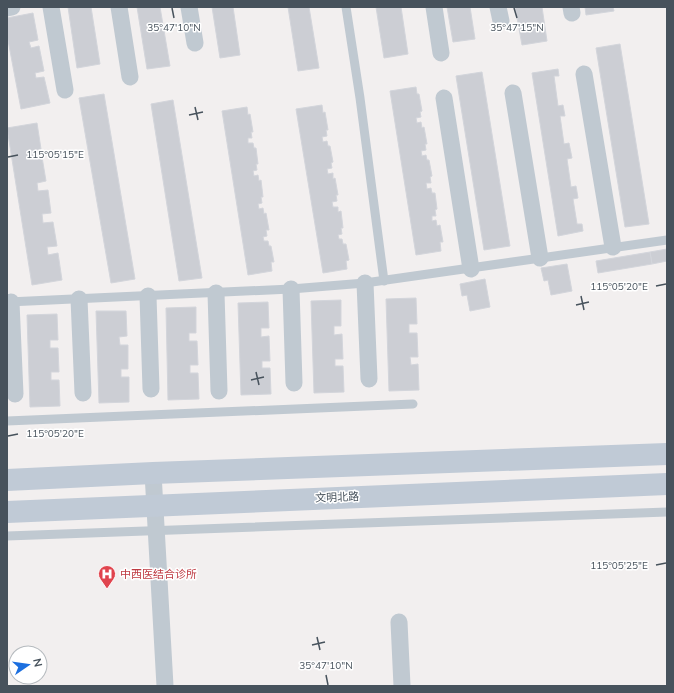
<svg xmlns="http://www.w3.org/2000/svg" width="674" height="693" font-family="Mulish,'Noto Sans SC',sans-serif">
	<rect width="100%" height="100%" fill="#f2efef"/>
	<g fill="#ccced4" stroke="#d3d5db">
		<path d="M 68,7 L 91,7 L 100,64 L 77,68 Z"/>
		<path d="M 137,7 L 160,7 L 170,66 L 147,69 Z"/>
		<path d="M 212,7 L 233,7 L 240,55 L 220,58 Z"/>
		<path d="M 288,7 L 309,7 L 319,68 L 298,71 Z"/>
		<path d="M 376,7 L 401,7 L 408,54 L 384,58 Z"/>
		<path d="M 447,7 L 470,7 L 475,39 L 453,42 Z"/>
		<path d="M 515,7 L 542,7 L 547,41 L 522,45 Z"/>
		<path d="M 585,7 L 613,7 L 614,11 L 586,15 Z"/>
		<path d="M 33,13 L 38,40 L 29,42 L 31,48 L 39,46 L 44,71 L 35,73 L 36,78 L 44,77 L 50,103 L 21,109 L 7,35 L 7,18 Z"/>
		<path d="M 620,44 L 649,224 L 625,227 L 596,48 Z"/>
		<path d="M 558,69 L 559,76 L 554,76 L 558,106 L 563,105 L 565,116 L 560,116 L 564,144 L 569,143 L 572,158 L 567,159 L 571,187 L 576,186 L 578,198 L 573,199 L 577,224 L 582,224 L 583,231 L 558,236 L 532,73 Z"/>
		<path d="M 482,72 L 510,246 L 484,250 L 456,76 Z"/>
		<path d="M 416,87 L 417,94 L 419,94 L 422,111 L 420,112 L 421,117 L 416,118 L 417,123 L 421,122 L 422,128 L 424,127 L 427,144 L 425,144 L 426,150 L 421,151 L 422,156 L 426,155 L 427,160 L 429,160 L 432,176 L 430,177 L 431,183 L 426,183 L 427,189 L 431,188 L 432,193 L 435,193 L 437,209 L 435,210 L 436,216 L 432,216 L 432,221 L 436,220 L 437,226 L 440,225 L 443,242 L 440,242 L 441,251 L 416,255 L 390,91 Z"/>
		<path d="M 104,94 L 135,279 L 111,283 L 79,98 Z"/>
		<path d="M 173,100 L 202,278 L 179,281 L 151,104 Z"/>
		<path d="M 322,105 L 323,113 L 325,112 L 328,130 L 326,130 L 327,136 L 322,137 L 323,142 L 327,141 L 328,146 L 330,146 L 333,162 L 331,163 L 332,168 L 327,169 L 328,174 L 333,173 L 333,179 L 335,178 L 338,195 L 336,195 L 337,201 L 332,202 L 333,207 L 338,207 L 338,212 L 341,211 L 343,228 L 341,228 L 342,234 L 338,235 L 339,239 L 342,239 L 343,244 L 346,244 L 349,260 L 346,261 L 347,269 L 323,273 L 296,109 Z"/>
		<path d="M 247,107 L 248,115 L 250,114 L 253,132 L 251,132 L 252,138 L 248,138 L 248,143 L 253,143 L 254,148 L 256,148 L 258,164 L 256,164 L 257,170 L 253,171 L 254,176 L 258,175 L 259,181 L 261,180 L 263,197 L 261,197 L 262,203 L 258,204 L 259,209 L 263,208 L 264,214 L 266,213 L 269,230 L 266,230 L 267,236 L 263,237 L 264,241 L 268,241 L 269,246 L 271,246 L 274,262 L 271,262 L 272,271 L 248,275 L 222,111 Z"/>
		<path d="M 37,123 L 41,149 L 32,151 L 33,159 L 42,157 L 46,181 L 37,183 L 38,191 L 48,190 L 51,213 L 42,214 L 43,223 L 53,222 L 57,246 L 47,247 L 48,255 L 58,253 L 62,280 L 32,285 L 7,128 Z"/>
		<path d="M 667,249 L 667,261 L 652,264 L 650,252 Z"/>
		<path d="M 650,252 L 652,264 L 598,273 L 596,261 Z"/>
		<path d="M 567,264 L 572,291 L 551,295 L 548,280 L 544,281 L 541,268 Z"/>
		<path d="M 485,279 L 490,307 L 470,311 L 467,295 L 462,296 L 460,284 Z"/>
		<path d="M 416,298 L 417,324 L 409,324 L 409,333 L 417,333 L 418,357 L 410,357 L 411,365 L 418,364 L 419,390 L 389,391 L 386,299 Z"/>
		<path d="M 341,300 L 341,326 L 334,326 L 334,335 L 342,334 L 343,359 L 335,359 L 335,366 L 343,366 L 344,392 L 314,393 L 311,301 Z"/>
		<path d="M 268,302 L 269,328 L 261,328 L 261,337 L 269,336 L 270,361 L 262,361 L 262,368 L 270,368 L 271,394 L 241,395 L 238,303 Z"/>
		<path d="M 196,307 L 196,333 L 189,333 L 189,341 L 197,341 L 198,365 L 190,365 L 190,373 L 198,373 L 199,399 L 168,400 L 166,308 Z"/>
		<path d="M 96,311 L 126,311 L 127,336 L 119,337 L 120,345 L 128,345 L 128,369 L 121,369 L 121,377 L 129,377 L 129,402 L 99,403 Z"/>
		<path d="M 57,314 L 58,340 L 50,340 L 50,348 L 58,348 L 59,372 L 51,372 L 51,380 L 59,380 L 60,406 L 30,407 L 27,315 Z"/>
	</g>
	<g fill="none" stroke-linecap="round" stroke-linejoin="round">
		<g stroke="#c0c9d1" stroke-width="9">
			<path d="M 346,7 L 360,98 L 384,281"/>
			<path d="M 8,302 L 291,289 L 365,283 L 667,240"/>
			<path d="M 7,421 L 413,404"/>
			<path d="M 7,536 L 667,512"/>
		</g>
		<g stroke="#c0c9d1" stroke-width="17">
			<path d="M 51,7 L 65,90"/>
			<path d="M 119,7 L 130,77"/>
			<path d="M 189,7 L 195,43"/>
			<path d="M 434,7 L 441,53"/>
			<path d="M 498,7 L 501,21"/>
			<path d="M 571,7 L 572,13"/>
			<path d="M 7,8 L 12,7"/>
			<path d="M 584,74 L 613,247"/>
			<path d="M 513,93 L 540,258"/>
			<path d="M 444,98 L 471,269"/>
			<path d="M 365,283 L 369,379"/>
			<path d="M 291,289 L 294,383"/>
			<path d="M 216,293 L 219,391"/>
			<path d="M 148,296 L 151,389"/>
			<path d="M 79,299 L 83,393"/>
			<path d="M 11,302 L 15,394"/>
			<path d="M 153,473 L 165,686"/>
			<path d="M 399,622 L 402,686"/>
		</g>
		<g stroke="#c0cad6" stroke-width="22">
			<path d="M 7,480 L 153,473 L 667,454"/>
			<path d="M 7,512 L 667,484"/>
		</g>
	</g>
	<path fill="none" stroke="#47525c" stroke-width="1.5" d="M 172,8 L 174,18M 514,8 L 517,18M 195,107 L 198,120M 189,115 L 203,112M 8,157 L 18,155M 656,286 L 666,284M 581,296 L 584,310M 576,305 L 589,302M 256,372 L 259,385M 251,380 L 264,377M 8,436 L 18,434M 656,565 L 666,563M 317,637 L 320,650M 312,645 L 325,642M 326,675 L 328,685"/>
	<defs>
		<symbol id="hospital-pin" viewBox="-11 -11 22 30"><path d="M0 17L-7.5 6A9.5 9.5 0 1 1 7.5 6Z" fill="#e0444e" stroke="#fff"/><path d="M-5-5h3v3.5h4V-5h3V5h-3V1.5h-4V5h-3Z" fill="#fff"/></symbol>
	</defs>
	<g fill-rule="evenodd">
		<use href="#hospital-pin" x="97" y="564" width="20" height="27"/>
	</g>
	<g text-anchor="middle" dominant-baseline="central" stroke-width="3" stroke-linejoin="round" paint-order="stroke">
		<g font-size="11" fill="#47525c" stroke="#fff">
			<text transform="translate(337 497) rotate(-2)">文明北路</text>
		</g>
		<g font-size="11" fill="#be3a42" stroke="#fff" text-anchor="start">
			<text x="120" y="574">中西医结合诊所</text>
		</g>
	</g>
	<g font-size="10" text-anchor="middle" fill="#47525c" stroke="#fff" stroke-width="3" stroke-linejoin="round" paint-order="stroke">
		<text x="174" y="31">35°47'10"N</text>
		<text x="517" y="31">35°47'15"N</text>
		<text x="55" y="158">115°05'15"E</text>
		<text x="619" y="290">115°05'20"E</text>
		<text x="55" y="437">115°05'20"E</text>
		<text x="619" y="569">115°05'25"E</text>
		<text x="326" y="669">35°47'10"N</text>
	</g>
	<rect width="674" height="693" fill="none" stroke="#47525c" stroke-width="16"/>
	<g transform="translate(28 665) rotate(77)"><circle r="19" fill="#ffffff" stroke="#b5babe"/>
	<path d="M0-3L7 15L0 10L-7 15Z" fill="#1c6fdf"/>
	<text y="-6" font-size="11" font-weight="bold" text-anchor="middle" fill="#47525c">N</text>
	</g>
</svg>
